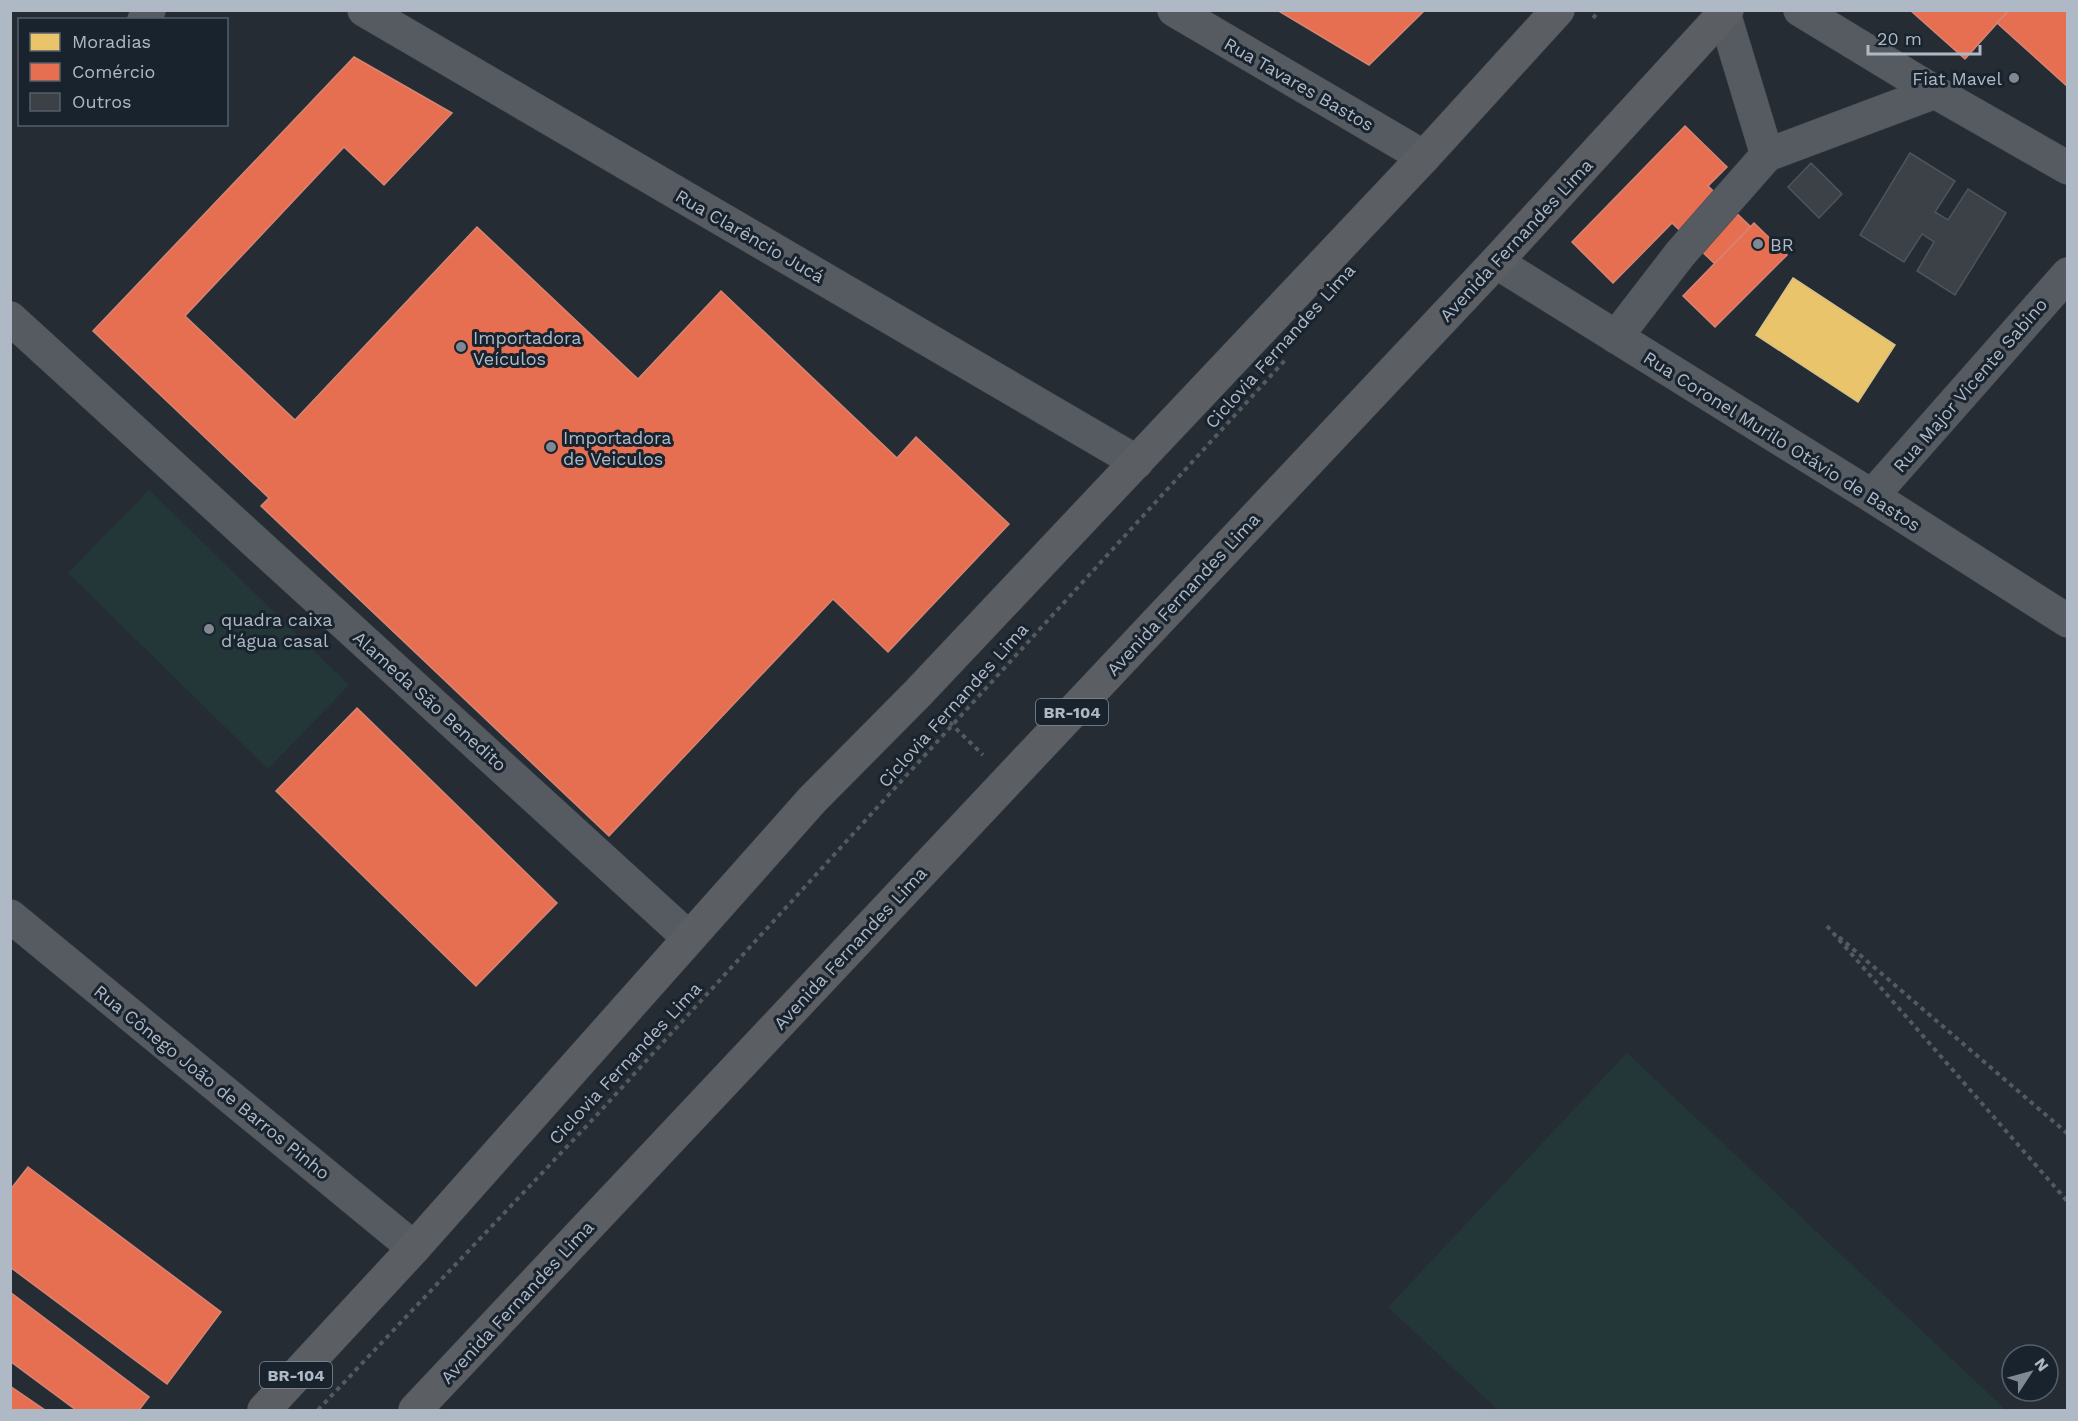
<svg xmlns="http://www.w3.org/2000/svg" width="2078" height="1421" font-family="'Work Sans',sans-serif">
	<rect width="100%" height="100%" fill="#262c33"/>
	<g fill="#233739">
		<path d="M 149,490 L 349,685 L 268,769 L 68,573 Z"/>
		<path d="M 1627,1053 L 2006,1410 L 1498,1410 L 1388,1307 Z"/>
	</g>
	<path fill="#e9c46a" stroke="#d8c186" stroke-width="1.5" d="M 1793,278 L 1895,345 L 1858,402 L 1756,335 Z"/>
	<g fill="#e76f51" stroke="#d68574" stroke-width="1.5">
		<path d="M 1277,10 L 1425,10 L 1369,65 Z"/>
		<path d="M 1910,10 L 2009,10 L 1965,59 Z"/>
		<path d="M 2009,10 L 2068,10 L 2068,87 L 1997,23 Z"/>
		<path d="M 354,57 L 452,113 L 384,185 L 344,147 L 185,316 L 295,420 L 477,227 L 638,379 L 721,291 L 897,458 L 916,437 L 1009,524 L 888,652 L 833,599 L 609,836 L 261,506 L 269,498 L 93,331 Z"/>
		<path d="M 1685,126 L 1727,167 L 1708,186 L 1751,227 L 1715,264 L 1672,223 L 1613,283 L 1572,242 Z"/>
		<path d="M 1754,223 L 1787,255 L 1715,327 L 1683,296 Z"/>
		<path d="M 357,708 L 557,903 L 476,986 L 276,791 Z"/>
		<path d="M 28,1167 L 221,1312 L 167,1384 L 10,1267 L 10,1190 Z"/>
		<path d="M 10,1292 L 149,1397 L 139,1410 L 76,1410 L 10,1361 Z"/>
		<path d="M 10,1386 L 45,1410 L 10,1410 Z"/>
	</g>
	<g fill="#3b4147" stroke="#4e545c" stroke-width="1.5">
		<path d="M 1910,153 L 1955,181 L 1935,212 L 1948,220 L 1968,189 L 2006,213 L 1955,295 L 1917,271 L 1934,242 L 1922,234 L 1904,262 L 1860,235 Z"/>
		<path d="M 1811,163 L 1842,194 L 1819,218 L 1788,187 Z"/>
	</g>
	<g fill="none" stroke-linecap="round" stroke-linejoin="round">
		<defs>
			<g id="minor">
				<path d="M 364,10 L 1137,462"/>
				<path d="M 1174,10 L 1424,157"/>
				<path d="M 1800,10 L 1935,92 L 2068,168"/>
				<path d="M 144,20 L 149,10"/>
				<path d="M 1767,155 L 1935,92"/>
				<path d="M 1496,262 L 1872,496 L 2068,621"/>
				<path d="M 10,318 L 689,938"/>
				<path d="M 1616,337 L 1680,254 L 1767,155 L 1724,13"/>
				<path d="M 1872,496 L 2068,274"/>
				<path d="M 10,916 L 414,1248"/>
			</g>
			<g id="highway">
				<path d="M 264,1410 L 414,1248 L 812,800 L 918,693 L 1424,157 L 1558,10"/>
				<path d="M 415,1410 L 1496,262 L 1727,10"/>
			</g>
		</defs>
		<use href="#minor" stroke="#44484e" stroke-width="34"/>
		<use href="#highway" stroke="#43484f" stroke-width="34"/>
		<g stroke="#535a60" stroke-width="4" stroke-dasharray="4.5 4.5" stroke-linecap="butt">
			<path d="M 1593,18 L 1600,10"/>
			<path d="M 943,716 L 983,755"/>
			<path d="M 1827,926 L 2068,1202"/>
			<path d="M 1839,937 L 2068,1134"/>
			<path d="M 318,1410 L 595,1117 L 1287,358"/>
		</g>
		<use href="#minor" stroke="#565b62" stroke-width="33"/>
		<use href="#highway" stroke="#5b5e62" stroke-width="33"/>
	</g>
	<g fill="#7f8893" stroke="#19232e" stroke-width="2">
		<circle cx="2014" cy="78" r="6"/>
		<circle cx="1758" cy="244" r="6"/>
		<circle cx="461" cy="347" r="6"/>
		<circle cx="551" cy="447" r="6"/>
		<circle cx="209" cy="629" r="6"/>
	</g>
	<g text-anchor="middle" dominant-baseline="central" stroke-width="6" stroke-linejoin="round" paint-order="stroke">
		<g fill="#19232e" stroke="#828c98" stroke-width="1.5">
			<rect x="1036" y="699" width="72" height="26" rx="4.5"/>
			<rect x="260" y="1362" width="72" height="26" rx="4.5"/>
		</g>
		<g font-size="16" font-weight="bold" fill="#afb9c6">
			<text x="1072" y="712">BR-104</text>
			<text x="296" y="1375">BR-104</text>
		</g>
		<g font-size="18" fill="#afb9c6" stroke="#19232e" text-anchor="start">
			<text x="2002" y="78" text-anchor="end">Fiat Mavel</text>
			<text x="1770" y="244">BR</text>
			<text x="473" y="337">Importadora<tspan x="473" dy="21">Veículos</tspan></text>
			<text x="563" y="437">Importadora<tspan x="563" dy="21">de Veiculos</tspan></text>
			<text x="221" y="619">quadra caixa<tspan x="221" dy="21">d'água casal</tspan></text>
		</g>
		<g font-size="18" fill="#afb9c6" stroke="#19232e">
			<text transform="translate(1299 84) rotate(30)">Rua Tavares Bastos</text>
			<text transform="translate(750 236) rotate(30)">Rua Clarêncio Jucá</text>
			<text transform="translate(1516 240) rotate(-47)">Avenida Fernandes Lima</text>
			<text transform="translate(1280 346) rotate(-48)">Ciclovia Fernandes Lima</text>
			<text transform="translate(1970 385) rotate(-49)">Rua Major Vicente Sabino</text>
			<text transform="translate(1782 441) rotate(32)">Rua Coronel Murilo Otávio de Bastos</text>
			<text transform="translate(1183 594) rotate(-47)">Avenida Fernandes Lima</text>
			<text transform="translate(430 701) rotate(42)">Alameda São Benedito</text>
			<text transform="translate(953 705) rotate(-48)">Ciclovia Fernandes Lima</text>
			<text transform="translate(850 948) rotate(-47)">Avenida Fernandes Lima</text>
			<text transform="translate(625 1063) rotate(-47)">Ciclovia Fernandes Lima</text>
			<text transform="translate(212 1082) rotate(39)">Rua Cônego João de Barros Pinho</text>
			<text transform="translate(517 1302) rotate(-47)">Avenida Fernandes Lima</text>
		</g>
	</g>
	<rect width="2078" height="1421" fill="none" stroke="#afb9c6" stroke-width="24"/>
	<rect x="18" y="18" width="210" height="108" fill="#19232e" stroke="#555f6b" stroke-width="1.5"/>
	<rect x="30" y="33" width="30" height="18" fill="#e9c46a" stroke="#555f6b" stroke-width="1.5"/>
	<text x="72" y="48" font-size="18" fill="#afb9c6">Moradias</text>
	<rect x="30" y="63" width="30" height="18" fill="#e76f51" stroke="#555f6b" stroke-width="1.5"/>
	<text x="72" y="78" font-size="18" fill="#afb9c6">Comércio</text>
	<rect x="30" y="93" width="30" height="18" fill="#3b4147" stroke="#555f6b" stroke-width="1.5"/>
	<text x="72" y="108" font-size="18" fill="#afb9c6">Outros</text>
	<g transform="translate(2030 1373) rotate(54)"><circle r="28" fill="#19232e" stroke="#555f6b" stroke-width="1.5"/>
	<path d="M0-4.5L10 22L0 15L-10 22Z" fill="#7f8893"/>
	<text y="-9" font-size="16" font-weight="bold" text-anchor="middle" fill="#afb9c6">N</text>
	</g>
	<path d="M1868 45v9h112v-9" fill="none" stroke="#afb9c6" stroke-width="3"/>
	<text x="1877" y="45" font-size="18" fill="#afb9c6" stroke="#19232e" stroke-width="4.5" paint-order="stroke">20 m</text>
</svg>
